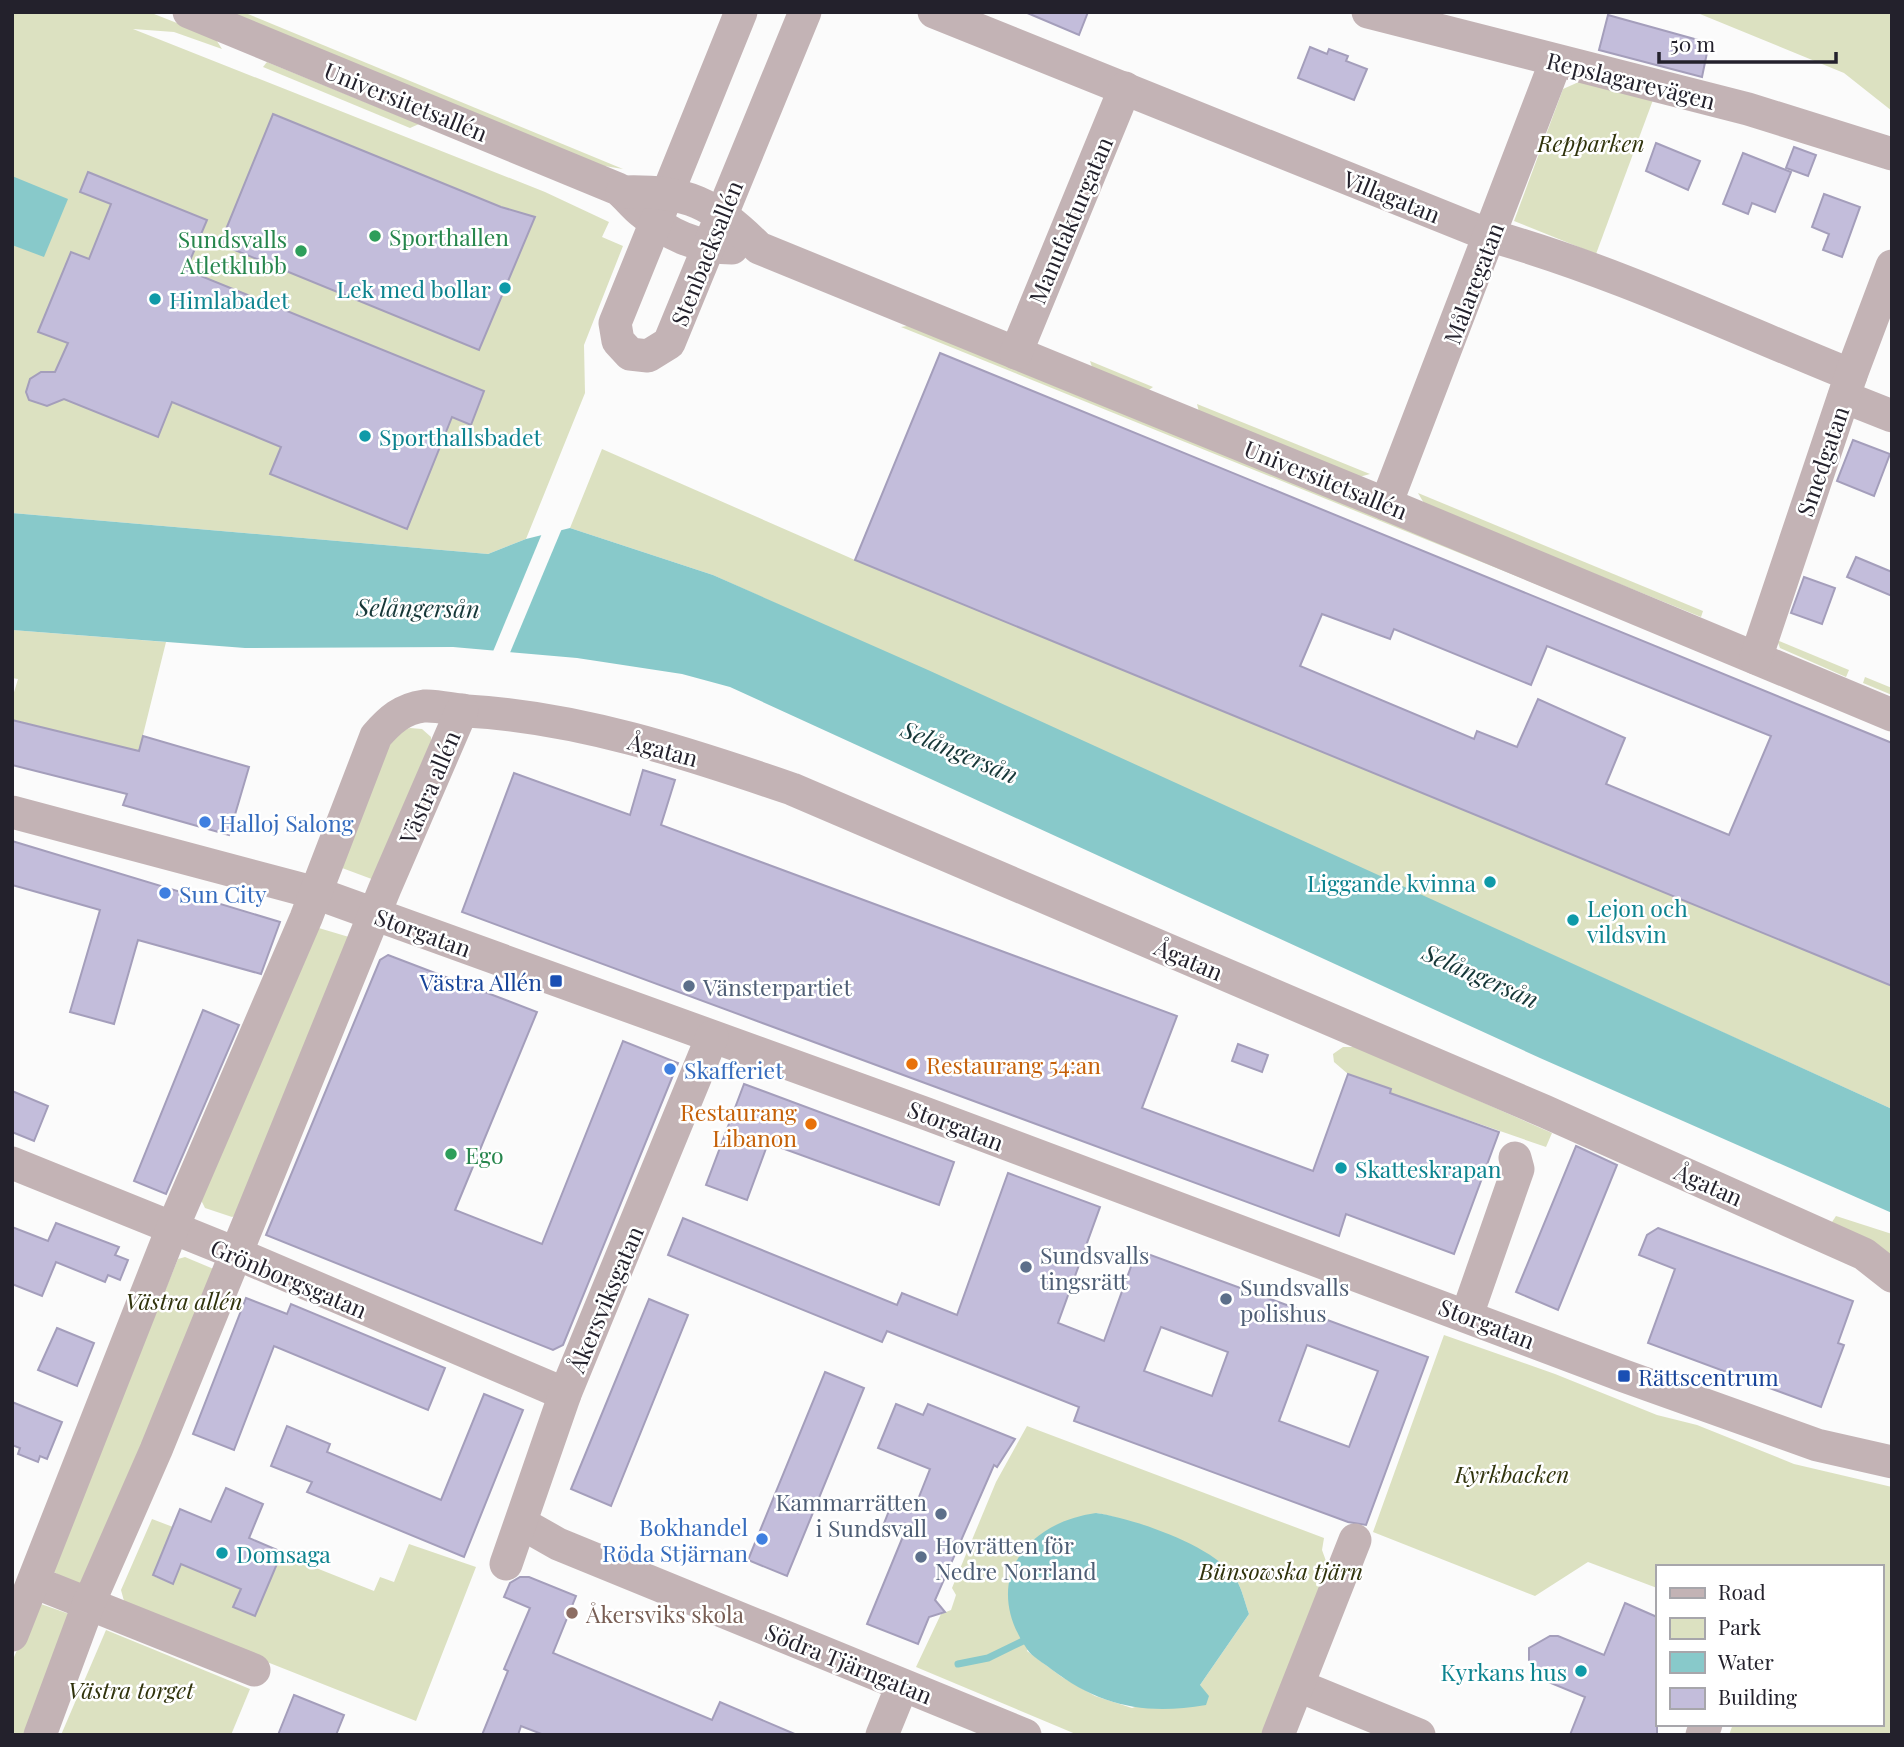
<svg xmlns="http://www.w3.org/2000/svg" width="1904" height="1747" font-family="'Playfair Display',serif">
	<rect width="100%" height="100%" fill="#fbfbfb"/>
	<g fill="#dce1c1" fill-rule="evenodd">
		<path d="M 12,12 L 149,12 L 215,38 L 222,49 L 174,32 L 133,29 L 545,192 L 609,222 L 602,237 L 623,246 L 584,345 L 585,393 L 526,539 L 488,554 L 12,513 Z"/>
		<path d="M 223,12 L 243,12 L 623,169 L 592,164 Z"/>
		<path d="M 1695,12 L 1892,12 L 1892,111 L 1844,73 Z"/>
		<path d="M 267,62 L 419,124 L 410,128 L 263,67 Z"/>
		<path d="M 1581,81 L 1653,100 L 1596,254 L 1514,221 L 1563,89 Z"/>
		<path d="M 913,325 L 1657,633 L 901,327 Z"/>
		<path d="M 1090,361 L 1153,387 L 1146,392 L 1092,367 Z"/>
		<path d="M 1197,404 L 1370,474 L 1359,477 L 1199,412 Z"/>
		<path d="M 602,449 L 855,560 L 1892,986 L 1892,1109 L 713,575 L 570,528 Z"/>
		<path d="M 1418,493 L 1703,611 L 1701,617 L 1425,505 Z"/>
		<path d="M 12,630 L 166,642 L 139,751 L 14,720 L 12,723 L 12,699 L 18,679 L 12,678 Z"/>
		<path d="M 1777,640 L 1849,670 L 1846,677 L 1780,648 Z"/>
		<path d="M 1865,677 L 1892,688 L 1892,695 L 1863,683 Z"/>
		<path d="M 410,728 L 422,729 L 431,737 L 431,749 L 377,881 L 334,865 L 392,734 Z"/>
		<path d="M 312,926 L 349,937 L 240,1214 L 232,1217 L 205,1208 L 200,1198 Z"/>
		<path d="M 1343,1047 L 1357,1047 L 1552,1133 L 1546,1147 L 1390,1093 L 1391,1089 L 1348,1074 L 1334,1062 L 1333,1054 Z"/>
		<path d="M 1836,1216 L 1892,1234 L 1892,1258 L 1832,1222 Z"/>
		<path d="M 185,1257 L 216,1270 L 81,1588 L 49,1569 L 178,1259 Z"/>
		<path d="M 1444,1335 L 1555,1374 L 1657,1415 L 1697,1425 L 1794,1464 L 1892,1487 L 1892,1735 L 1729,1735 L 1733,1724 L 1881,1724 L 1881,1567 L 1657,1567 L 1657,1588 L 1588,1562 L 1535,1596 L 1373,1532 Z"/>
		<path d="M 1027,1426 L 1324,1538 L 1322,1550 L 1330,1572 L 1264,1735 L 1078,1735 L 916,1667 L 941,1614 L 951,1610 L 956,1595 L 952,1588 L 996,1482 ZM 1096,1513 C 1128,1518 1220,1552 1236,1579 C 1242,1589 1245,1603 1249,1614 L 1200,1685 L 1132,1708 L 1095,1696 L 1062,1677 L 1027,1651 Z"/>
		<path d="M 152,1519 L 173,1527 L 153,1576 L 173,1584 L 181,1564 L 241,1589 L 233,1607 L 255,1616 L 281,1554 L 374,1591 L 380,1577 L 394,1582 L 409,1544 L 476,1567 L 416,1721 L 262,1660 L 124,1601 L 121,1590 Z"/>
		<path d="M 41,1604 L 72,1615 L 28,1735 L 12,1735 L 12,1662 L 34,1609 Z"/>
		<path d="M 106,1630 L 250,1689 L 231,1735 L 61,1735 Z"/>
	</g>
	<g fill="#88c9ca">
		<path d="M 12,176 L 68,199 L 44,257 L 12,245 Z"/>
		<path d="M 12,513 L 488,554 L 526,539 L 570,528 L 713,575 L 928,670 L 1892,1109 L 1892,1213 L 1540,1058 L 730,687 L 682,674 L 577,658 L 453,647 L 245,648 L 12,630 Z"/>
		<path d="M 1096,1513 C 1132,1518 1216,1546 1236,1579 C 1242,1589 1245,1603 1249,1614 L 1200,1685 L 1209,1696 L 1206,1705 C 1146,1715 1101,1707 1051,1669 C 1044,1663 1032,1657 1027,1649 C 981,1582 1024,1523 1096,1513 Z"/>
	</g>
	<path fill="#fbfbfb" d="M 563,526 L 509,655 L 492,654 L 543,531 Z"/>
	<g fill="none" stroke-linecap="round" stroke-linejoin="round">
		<path stroke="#88c9ca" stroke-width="7" d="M 958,1664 L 988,1658 L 1023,1641"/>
	</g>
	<g fill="#c3bddb" stroke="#a49ebb" stroke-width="2" fill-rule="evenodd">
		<path d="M 1025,12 L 1088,12 L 1079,35 Z"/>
		<path d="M 1608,15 L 1709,43 L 1702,77 L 1599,50 Z"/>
		<path d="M 1310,47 L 1327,54 L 1329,49 L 1348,56 L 1346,61 L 1367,69 L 1354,100 L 1298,78 Z"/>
		<path d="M 273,114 L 501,207 L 535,217 L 479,350 L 220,244 Z"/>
		<path d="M 1656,143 L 1700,161 L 1688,190 L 1646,171 Z"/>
		<path d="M 1794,147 L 1816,155 L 1808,176 L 1786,168 Z"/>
		<path d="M 1743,153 L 1791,172 L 1775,212 L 1752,203 L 1748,214 L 1723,204 Z"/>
		<path d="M 88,172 L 207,220 L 186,270 L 484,391 L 471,425 L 452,417 L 407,529 L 270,474 L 281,447 L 172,402 L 158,437 L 64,399 L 47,406 L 29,400 L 26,392 L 30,379 L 41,372 L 55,372 L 68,343 L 38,332 L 71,252 L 89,259 L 111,204 L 80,192 Z"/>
		<path d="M 1824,194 L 1860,207 L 1842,257 L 1823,250 L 1829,234 L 1812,227 Z"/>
		<path d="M 940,353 L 1892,743 L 1892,986 L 855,560 ZM 1322,614 L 1390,639 L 1394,629 L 1531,685 L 1547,646 L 1771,736 L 1729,835 L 1606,784 L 1625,738 L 1538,699 L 1517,747 L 1477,731 L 1474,739 L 1300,666 Z"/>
		<path d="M 1853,440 L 1890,454 L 1874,496 L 1837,481 Z"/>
		<path d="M 1856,557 L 1892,572 L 1892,596 L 1847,577 Z"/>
		<path d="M 1804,577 L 1835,588 L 1822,624 L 1791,613 Z"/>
		<path d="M 12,720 L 139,751 L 143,736 L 249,767 L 229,835 L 123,805 L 127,794 L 12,765 Z"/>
		<path d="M 643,770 L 675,780 L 661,825 L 1177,1016 L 1142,1108 L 1313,1171 L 1348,1074 L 1391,1089 L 1390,1093 L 1499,1132 L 1454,1254 L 1346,1214 L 1339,1236 L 462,912 L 514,773 L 630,815 Z"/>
		<path d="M 12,841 L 280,922 L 261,974 L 138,940 L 114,1024 L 70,1012 L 100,910 L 12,885 Z"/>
		<path d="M 388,955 L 537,1012 L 455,1210 L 542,1244 L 623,1041 L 678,1063 L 563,1345 L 553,1350 L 266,1235 L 380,960 Z"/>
		<path d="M 203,1010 L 239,1025 L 166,1194 L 134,1181 Z"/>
		<path d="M 1238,1044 L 1268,1055 L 1262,1072 L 1232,1061 Z"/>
		<path d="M 744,1084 L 954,1162 L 939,1205 L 768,1143 L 747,1200 L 706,1185 Z"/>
		<path d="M 12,1091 L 48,1106 L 34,1141 L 12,1132 Z"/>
		<path d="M 1576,1146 L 1617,1165 L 1558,1310 L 1516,1292 Z"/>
		<path d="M 1008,1173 L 1100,1207 L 1058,1323 L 1104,1341 L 1137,1250 L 1428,1357 L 1366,1525 L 1348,1522 L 1074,1421 L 1079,1407 L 887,1331 L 882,1342 L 668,1255 L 683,1218 L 897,1305 L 902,1293 L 957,1315 ZM 1161,1327 L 1228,1352 L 1212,1396 L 1144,1371 ZM 1307,1345 L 1378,1371 L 1349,1447 L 1279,1421 Z"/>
		<path d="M 56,1223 L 119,1247 L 115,1255 L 128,1260 L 120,1280 L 108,1275 L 105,1282 L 56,1262 L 42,1296 L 12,1284 L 12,1227 L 48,1241 Z"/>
		<path d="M 1658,1228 L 1853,1301 L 1838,1343 L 1844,1345 L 1821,1407 L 1648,1343 L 1675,1269 L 1639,1255 L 1647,1235 Z"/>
		<path d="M 246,1298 L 287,1314 L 291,1304 L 445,1368 L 428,1410 L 274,1346 L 234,1450 L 193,1434 Z"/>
		<path d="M 649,1299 L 688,1315 L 611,1506 L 571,1489 Z"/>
		<path d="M 57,1328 L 94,1343 L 77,1386 L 38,1370 Z"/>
		<path d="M 825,1372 L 864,1388 L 787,1576 L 748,1560 Z"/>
		<path d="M 484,1394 L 523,1410 L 464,1557 L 307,1492 L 312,1482 L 271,1466 L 287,1426 L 330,1444 L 327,1452 L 441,1500 Z"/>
		<path d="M 12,1402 L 62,1422 L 47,1459 L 40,1456 L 38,1462 L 18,1454 L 20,1448 L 12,1445 Z"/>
		<path d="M 896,1404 L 923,1415 L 928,1404 L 1015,1439 L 997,1467 L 994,1465 L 935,1600 L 945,1612 L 929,1617 L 918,1644 L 867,1624 L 904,1534 L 883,1526 L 894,1498 L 915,1507 L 930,1469 L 878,1448 Z"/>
		<path d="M 226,1488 L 263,1504 L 249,1538 L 282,1552 L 255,1616 L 233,1607 L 241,1589 L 181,1564 L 173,1584 L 153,1575 L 180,1509 L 211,1522 Z"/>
		<path d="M 520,1577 L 529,1577 L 576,1596 L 553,1653 L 712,1720 L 720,1702 L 797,1735 L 544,1735 L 521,1726 L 518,1735 L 482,1735 L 508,1671 L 504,1669 L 530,1608 L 504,1597 L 510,1583 Z"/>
		<path d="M 1625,1603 L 1657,1617 L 1657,1735 L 1570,1735 L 1585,1697 L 1541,1679 L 1529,1660 L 1529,1648 L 1550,1636 L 1558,1636 L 1604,1655 Z"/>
		<path d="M 294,1695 L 344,1715 L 336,1735 L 278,1735 Z"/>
	</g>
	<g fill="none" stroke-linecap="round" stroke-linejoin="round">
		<g stroke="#c3b3b5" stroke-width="33">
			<path d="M 189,12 L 618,189 C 627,196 633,205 642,212 C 669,235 695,247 732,248"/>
			<path d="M 741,12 L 615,323 L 618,341 L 630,354 L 648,356 L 669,343 L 805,12"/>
			<path d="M 934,12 L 1491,236 C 1615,271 1732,327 1851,375"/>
			<path d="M 1368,12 L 1748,109 L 1892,154"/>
			<path d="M 622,192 C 687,190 713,203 759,248 L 1386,504 L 1892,715"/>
			<path d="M 1016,353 L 1125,88"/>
			<path d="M 1844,397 L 1892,416"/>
			<path d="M 1386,504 L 1556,61"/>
			<path d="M 1756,658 L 1851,375 L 1892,266"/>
			<path d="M 12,812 L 316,893 L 927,1114 L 1624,1376 L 1817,1445 L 1892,1462"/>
			<path d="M 12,1163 L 235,1253 L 565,1394"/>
			<path d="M 1467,1315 L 1518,1169 L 1515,1158"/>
			<path d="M 521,1523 L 558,1544 L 1025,1735"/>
			<path d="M 506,1564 L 565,1394 L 712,1037"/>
			<path d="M 34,1582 L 254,1670"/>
			<path d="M 12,1635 L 172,1229 L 306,918 L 376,736 C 390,720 402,709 424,706 C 438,705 453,710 467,711 C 578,717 687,753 792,789 L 1544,1111 L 1864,1254 L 1892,1276"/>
			<path d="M 1299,1686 L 1419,1735"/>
			<path d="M 40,1735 L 89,1603 L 156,1450 L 385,888 L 462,710"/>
			<path d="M 882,1735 L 902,1686"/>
			<path d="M 1278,1735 L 1355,1540"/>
			<path d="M 1702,1735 L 1706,1724"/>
		</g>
	</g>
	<g fill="#2e9e5b" stroke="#fff" stroke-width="2.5">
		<circle cx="375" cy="236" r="7"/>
		<circle cx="301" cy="251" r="7"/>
		<circle cx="451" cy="1154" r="7"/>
	</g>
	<g fill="#0f9aa8" stroke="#fff" stroke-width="2.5">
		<circle cx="505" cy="288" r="7"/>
		<circle cx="155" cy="299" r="7"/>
		<circle cx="365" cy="436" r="7"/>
		<circle cx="1490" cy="882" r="7"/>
		<circle cx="1573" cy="920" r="7"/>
		<circle cx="1341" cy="1168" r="7"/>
		<circle cx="222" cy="1553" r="7"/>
		<circle cx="1581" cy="1671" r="7"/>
	</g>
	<g fill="#3f7fe0" stroke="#fff" stroke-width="2.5">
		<circle cx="205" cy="822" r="7"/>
		<circle cx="165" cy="893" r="7"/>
		<circle cx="670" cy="1069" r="7"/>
		<circle cx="762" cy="1539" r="7"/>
	</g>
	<g fill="#1a4fb4" stroke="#fff" stroke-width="2.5">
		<rect x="549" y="974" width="14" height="14" rx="3.5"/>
		<rect x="1617" y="1369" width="14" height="14" rx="3.5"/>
	</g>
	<g fill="#5c6f8a" stroke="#fff" stroke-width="2.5">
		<circle cx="689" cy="986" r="7"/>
		<circle cx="1026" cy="1267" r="7"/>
		<circle cx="1226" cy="1299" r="7"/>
		<circle cx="941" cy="1514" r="7"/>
		<circle cx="921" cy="1557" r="7"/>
	</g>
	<g fill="#e8710a" stroke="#fff" stroke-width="2.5">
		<circle cx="912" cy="1064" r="7"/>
		<circle cx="811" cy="1124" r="7"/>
	</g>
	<circle fill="#8d6e63" stroke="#fff" stroke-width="2.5" cx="572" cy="1613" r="7"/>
	<g text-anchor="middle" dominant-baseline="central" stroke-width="5" stroke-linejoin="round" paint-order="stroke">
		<g font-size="23" fill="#23212c" stroke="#fff">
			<text transform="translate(1631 80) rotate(14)">Repslagarevägen</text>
			<text transform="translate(406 101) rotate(22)">Universitetsallén</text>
			<text transform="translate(1392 196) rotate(22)">Villagatan</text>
			<text transform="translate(1070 220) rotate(-67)">Manufakturgatan</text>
			<text transform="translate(706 253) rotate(-68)">Stenbacksallén</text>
			<text transform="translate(1473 283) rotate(-69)">Målaregatan</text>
			<text transform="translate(1822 461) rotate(-71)">Smedgatan</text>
			<text transform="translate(1326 479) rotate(22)">Universitetsallén</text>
			<text transform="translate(663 749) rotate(15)">Ågatan</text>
			<text transform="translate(429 787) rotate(-67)">Västra allén</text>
			<text transform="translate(423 932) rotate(20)">Storgatan</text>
			<text transform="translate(1189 959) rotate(23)">Ågatan</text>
			<text transform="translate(956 1125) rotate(21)">Storgatan</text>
			<text transform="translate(1709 1184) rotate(24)">Ågatan</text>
			<text transform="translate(289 1278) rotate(23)">Grönborgsgatan</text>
			<text transform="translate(605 1299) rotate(-67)">Åkersviksgatan</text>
			<text transform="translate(1487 1323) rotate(21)">Storgatan</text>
			<text transform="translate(849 1663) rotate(22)">Södra Tjärngatan</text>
		</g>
		<g font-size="23" font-style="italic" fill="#30330c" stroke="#fff">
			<text x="1591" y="142">Repparken</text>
			<text x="184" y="1300">Västra allén</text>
			<text x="1512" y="1473">Kyrkbacken</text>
			<text x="1281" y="1570">Bünsowska tjärn</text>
			<text x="131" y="1689">Västra torget</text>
		</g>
		<g font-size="23" fill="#27864d" stroke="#fff" text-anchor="start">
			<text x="389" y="236">Sporthallen</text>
			<text x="287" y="238" text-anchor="end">Sundsvalls<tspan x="287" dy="26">Atletklubb</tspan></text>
			<text x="465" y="1154">Ego</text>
		</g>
		<g font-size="23" fill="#0d838f" stroke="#fff" text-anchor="start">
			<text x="491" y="288" text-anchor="end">Lek med bollar</text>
			<text x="169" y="299">Himlabadet</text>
			<text x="379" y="436">Sporthallsbadet</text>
			<text x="1476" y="882" text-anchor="end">Liggande kvinna</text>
			<text x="1587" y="907">Lejon och<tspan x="1587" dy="26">vildsvin</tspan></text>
			<text x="1355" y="1168">Skatteskrapan</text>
			<text x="236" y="1553">Domsaga</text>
			<text x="1567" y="1671" text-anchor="end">Kyrkans hus</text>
		</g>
		<g font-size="23" fill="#366cbe" stroke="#fff" text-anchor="start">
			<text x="219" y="822">Halloj Salong</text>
			<text x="179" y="893">Sun City</text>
			<text x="684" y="1069">Skafferiet</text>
			<text x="748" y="1526" text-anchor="end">Bokhandel<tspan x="748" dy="26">Röda Stjärnan</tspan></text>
		</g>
		<g font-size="23" fill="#164399" stroke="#fff" text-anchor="end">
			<text x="542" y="981">Västra Allén</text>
			<text x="1638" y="1376" text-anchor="start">Rättscentrum</text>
		</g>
		<g font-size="23" fill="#4e5e75" stroke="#fff" text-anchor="start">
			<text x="703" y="986">Vänsterpartiet</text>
			<text x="1040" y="1254">Sundsvalls<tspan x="1040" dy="26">tingsrätt</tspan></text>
			<text x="1240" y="1286">Sundsvalls<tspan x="1240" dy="26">polishus</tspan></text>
			<text x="927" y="1501" text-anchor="end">Kammarrätten<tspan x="927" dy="26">i Sundsvall</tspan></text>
			<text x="935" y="1544">Hovrätten för<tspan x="935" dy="26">Nedre Norrland</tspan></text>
		</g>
		<g font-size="23" fill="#c56008" stroke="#fff" text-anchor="start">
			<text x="926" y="1064">Restaurang 54:an</text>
			<text x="797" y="1111" text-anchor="end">Restaurang<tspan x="797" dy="26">Libanon</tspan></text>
		</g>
		<g font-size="23" fill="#785e54" stroke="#fff" text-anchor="start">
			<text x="586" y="1613">Åkersviks skola</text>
		</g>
		<g font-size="24" font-style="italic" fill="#163738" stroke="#fff">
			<text transform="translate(418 607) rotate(1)">Selångersån</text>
			<text transform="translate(960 751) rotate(23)">Selångersån</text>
			<text transform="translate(1481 975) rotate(24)">Selångersån</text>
		</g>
	</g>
	<rect width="1904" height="1747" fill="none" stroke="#23212c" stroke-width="28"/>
	<rect x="1656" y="1565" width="228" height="161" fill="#ffffff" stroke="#a7a6ab" stroke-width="2"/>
	<rect x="1670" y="1588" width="35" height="10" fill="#c3b3b5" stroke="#a7a6ab" stroke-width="2"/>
	<text x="1718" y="1600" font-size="21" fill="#23212c">Road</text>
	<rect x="1670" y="1618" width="35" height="21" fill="#dce1c1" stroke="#a7a6ab" stroke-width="2"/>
	<text x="1718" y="1635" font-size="21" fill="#23212c">Park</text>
	<rect x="1670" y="1652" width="35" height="21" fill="#88c9ca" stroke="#a7a6ab" stroke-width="2"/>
	<text x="1718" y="1670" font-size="21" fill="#23212c">Water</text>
	<rect x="1670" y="1688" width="35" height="21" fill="#c3bddb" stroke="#a7a6ab" stroke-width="2"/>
	<text x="1718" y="1705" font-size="21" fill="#23212c">Building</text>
	<path d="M1659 52v10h177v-10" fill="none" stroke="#23212c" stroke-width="3.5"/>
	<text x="1670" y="52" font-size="21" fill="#23212c" stroke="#ffffff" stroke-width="5" paint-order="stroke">50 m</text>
</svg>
